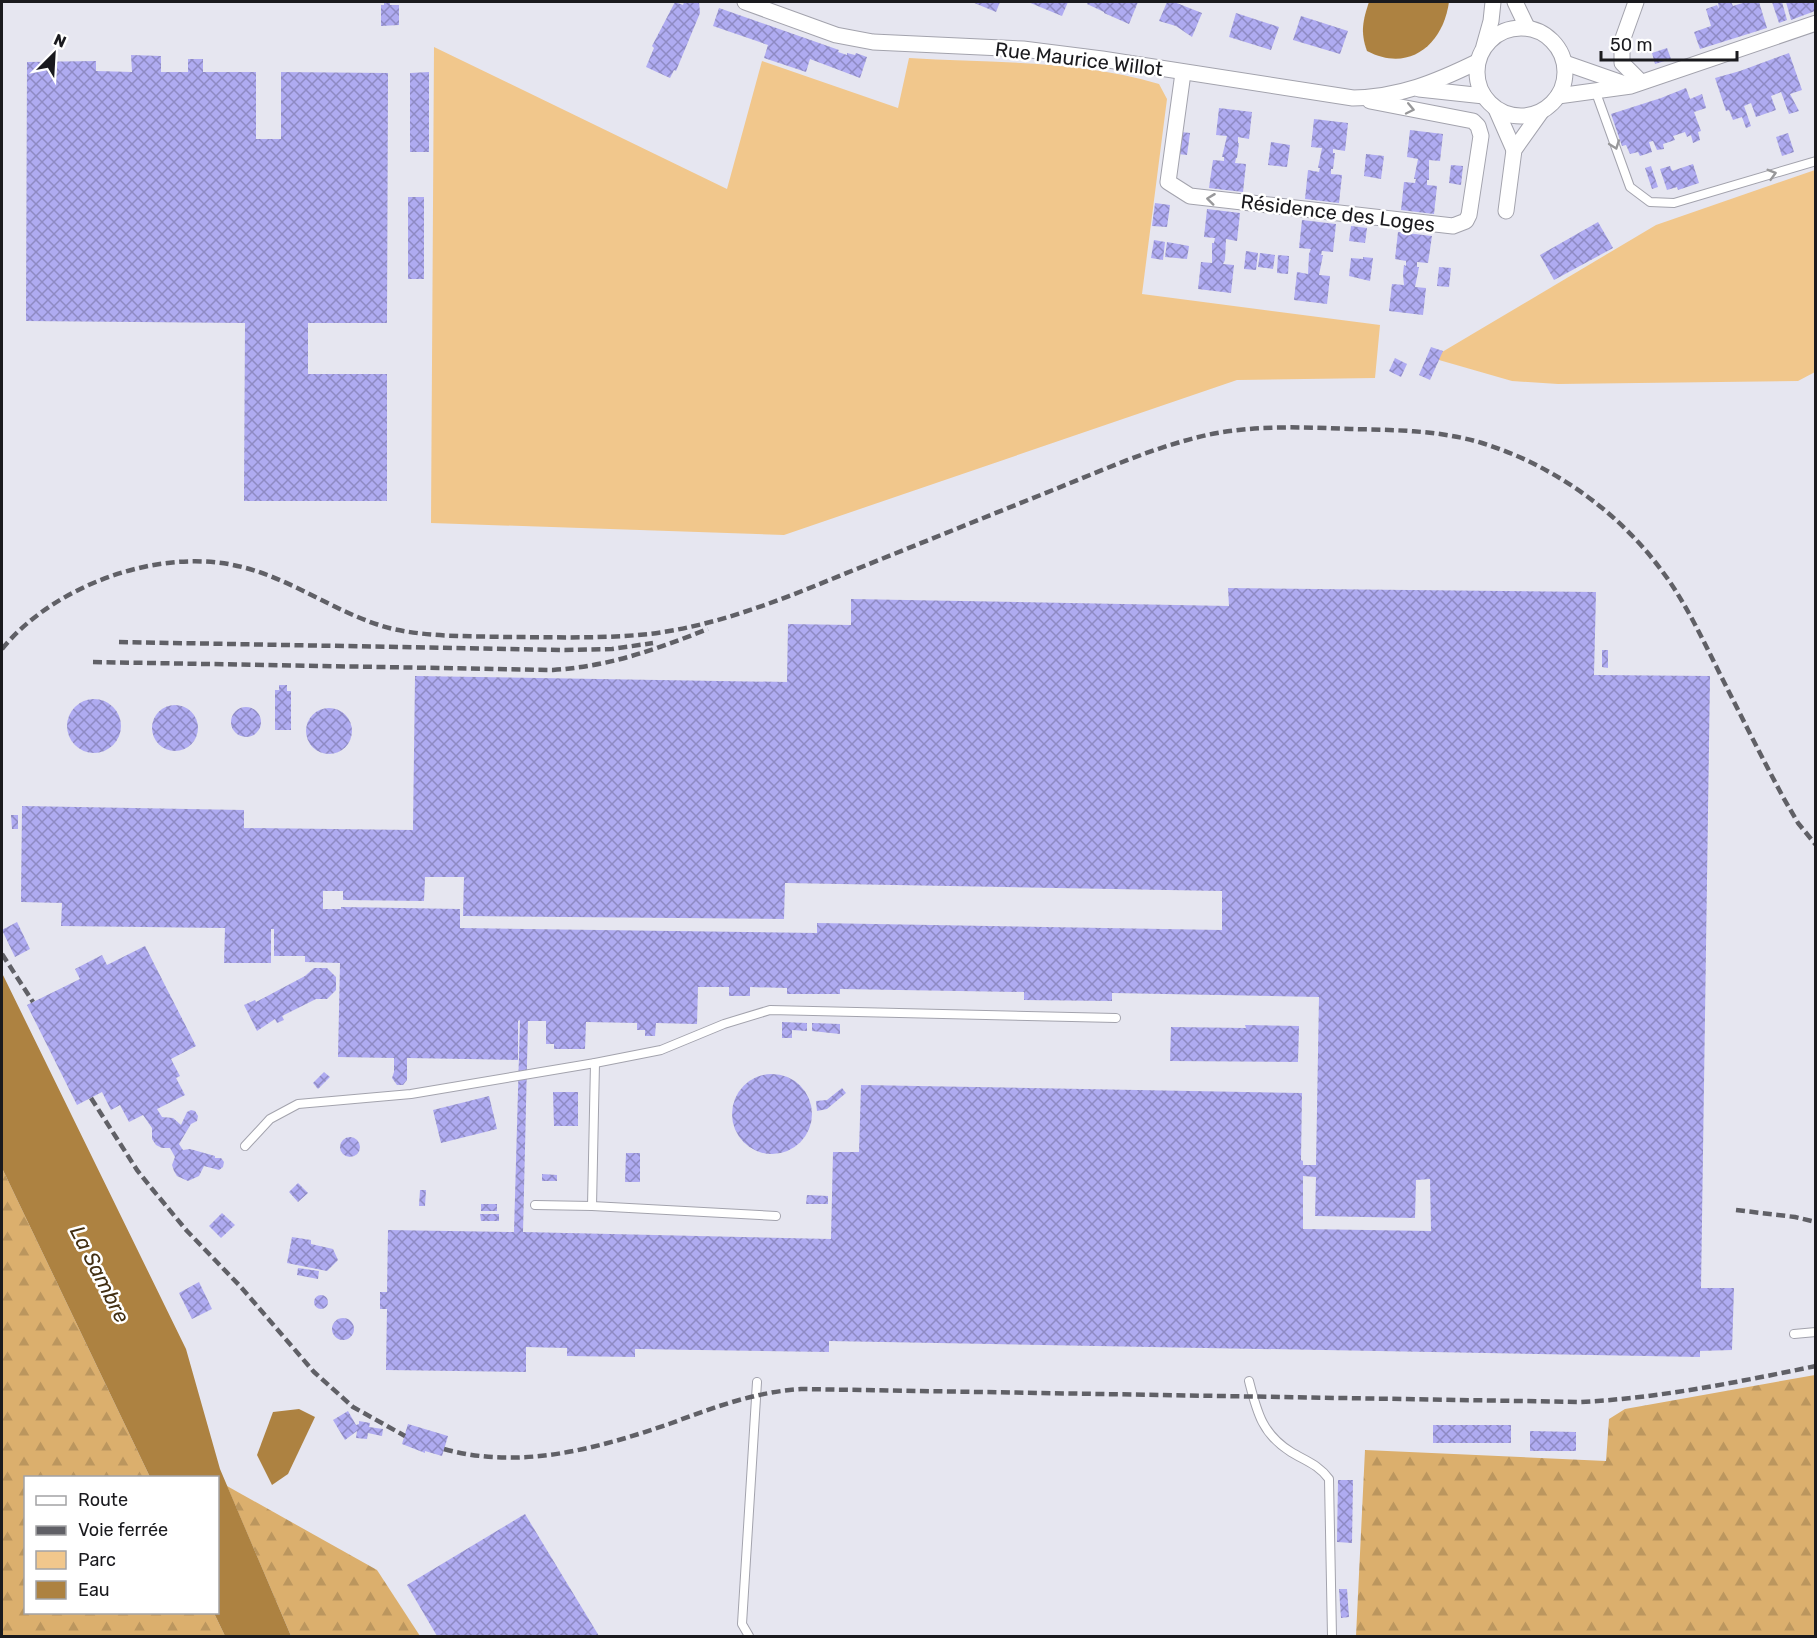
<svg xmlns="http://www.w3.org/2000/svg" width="1817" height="1638" font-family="Rubik,sans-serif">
	<defs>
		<pattern id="forest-firs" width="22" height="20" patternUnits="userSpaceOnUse" patternTransform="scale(1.5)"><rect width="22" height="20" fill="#dbaf6d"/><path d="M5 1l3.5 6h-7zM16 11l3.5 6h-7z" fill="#bb965e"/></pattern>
		<pattern id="building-cross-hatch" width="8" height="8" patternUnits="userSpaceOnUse" patternTransform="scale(1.5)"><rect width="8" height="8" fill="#afabf1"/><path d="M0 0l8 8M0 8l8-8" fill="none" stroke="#8e8ac3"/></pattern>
	</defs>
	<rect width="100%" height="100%" fill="#e6e6f0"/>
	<g fill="#f1c78c">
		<path d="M 434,47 L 727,189 L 762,61 L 898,108 L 909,58 C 992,63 1080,60 1159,84 L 1167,99 L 1142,294 L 1380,325 L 1375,378 L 1237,380 L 784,535 L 431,523 Z"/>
		<path d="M 1815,170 L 1815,372 L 1798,381 L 1558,384 L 1512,381 L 1432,358 L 1656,225 Z"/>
	</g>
	<g fill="url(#forest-firs)">
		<path d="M 2,1168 L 150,1477 L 26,1478 L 26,1612 L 214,1613 L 225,1636 L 2,1636 Z"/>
		<path d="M 1815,1375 L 1815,1636 L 1356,1636 L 1365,1450 L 1606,1461 L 1609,1419 L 1625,1409 Z"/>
		<path d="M 227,1486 L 377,1570 L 420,1636 L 291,1636 Z"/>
	</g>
	<g fill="#ad8241">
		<path d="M 1369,2 L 1449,2 C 1443,45 1409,73 1367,51 C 1360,32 1363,20 1369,2 Z"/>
		<path d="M 2,973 L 186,1349 L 220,1469 L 291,1636 L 225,1636 L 214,1613 L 218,1612 L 218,1478 L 150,1477 L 2,1168 Z"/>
		<path d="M 299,1409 L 315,1417 L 288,1474 L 272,1485 L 257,1455 L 273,1412 Z"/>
	</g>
	<g fill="url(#building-cross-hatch)" fill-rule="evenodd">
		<path d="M 384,2 L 390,2 L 390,5 L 399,5 L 399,25 L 381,26 L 381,5 L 384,5 Z"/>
		<path d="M 675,2 L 683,5 L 684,2 L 699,2 L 700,13 L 676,71 L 674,70 L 670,78 L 646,67 L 654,48 L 652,46 Z"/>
		<path d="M 972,2 L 1000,2 L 996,12 Z"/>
		<path d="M 1028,2 L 1068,2 L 1062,16 Z"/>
		<path d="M 1088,2 L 1138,2 L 1129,24 L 1104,13 L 1104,12 L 1087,4 Z"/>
		<path d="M 1167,2 L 1174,2 L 1202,13 L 1192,37 L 1176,26 L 1159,21 Z"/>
		<path d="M 1721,2 L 1731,2 L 1733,6 L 1746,2 L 1759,2 L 1767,28 L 1700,49 L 1694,32 L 1711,26 L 1706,9 L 1717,5 L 1719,9 L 1718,3 Z"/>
		<path d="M 1772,2 L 1782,2 L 1787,20 L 1779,23 Z"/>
		<path d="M 1786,2 L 1815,2 L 1815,11 L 1791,20 Z"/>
		<path d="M 719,8 L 839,50 L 838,52 L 847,55 L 847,53 L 855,55 L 856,53 L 867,57 L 860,78 L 810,59 L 806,72 L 764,58 L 768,45 L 713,26 Z"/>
		<path d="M 1236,13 L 1279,27 L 1271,50 L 1229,37 Z"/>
		<path d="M 1301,16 L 1348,31 L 1340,54 L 1293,40 Z"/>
		<path d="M 1667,48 L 1671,59 L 1655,64 L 1652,53 Z"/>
		<path d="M 1789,53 L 1802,90 L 1790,94 L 1799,111 L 1789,114 L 1781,92 L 1771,96 L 1776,110 L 1756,117 L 1751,103 L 1744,106 L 1751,126 L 1746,128 L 1742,117 L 1733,120 L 1729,110 L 1726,111 L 1715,78 L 1740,71 Z"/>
		<path d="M 131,55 L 161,56 L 161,72 L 188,72 L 188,59 L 203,59 L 203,72 L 256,72 L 256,139 L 281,139 L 281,72 L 388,73 L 387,323 L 308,323 L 308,374 L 387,374 L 387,501 L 244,501 L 245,323 L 26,321 L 27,62 L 96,61 L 96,71 L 132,72 Z"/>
		<path d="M 429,72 L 429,152 L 410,152 L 410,73 Z"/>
		<path d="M 1686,88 L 1690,99 L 1702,94 L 1706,108 L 1694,112 L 1701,131 L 1698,132 L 1700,140 L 1693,143 L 1691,135 L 1687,137 L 1685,132 L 1673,136 L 1675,140 L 1663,144 L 1664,149 L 1657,150 L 1653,141 L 1649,142 L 1652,152 L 1640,156 L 1638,152 L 1630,154 L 1626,145 L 1622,146 L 1611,114 L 1661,98 Z"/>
		<path d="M 1219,108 L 1252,112 L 1249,139 L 1238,137 L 1238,143 L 1239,143 L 1237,158 L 1236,158 L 1235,163 L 1246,164 L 1243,192 L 1209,188 L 1213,160 L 1224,161 L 1224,157 L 1222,157 L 1227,136 L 1216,135 Z"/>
		<path d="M 1314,119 L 1348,123 L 1345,151 L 1333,149 L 1333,153 L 1335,153 L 1333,169 L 1331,169 L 1331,174 L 1342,175 L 1339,203 L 1305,199 L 1308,170 L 1319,172 L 1320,168 L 1318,168 L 1322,148 L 1311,147 Z"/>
		<path d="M 1410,130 L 1443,134 L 1440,161 L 1429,160 L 1429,180 L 1427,180 L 1427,185 L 1437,186 L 1434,214 L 1401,210 L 1404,182 L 1415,183 L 1416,179 L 1414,179 L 1418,159 L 1407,157 Z"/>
		<path d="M 1181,132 L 1190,133 L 1187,155 L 1178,154 Z"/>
		<path d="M 1788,133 L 1794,152 L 1782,156 L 1776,137 Z"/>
		<path d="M 1271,142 L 1290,145 L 1287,167 L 1268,165 Z"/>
		<path d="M 1366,154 L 1384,156 L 1381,179 L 1364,176 Z"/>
		<path d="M 1693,164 L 1699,183 L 1678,190 L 1677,187 L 1667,190 L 1660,169 L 1670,166 L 1672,171 Z"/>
		<path d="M 1451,165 L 1463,166 L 1461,185 L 1449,183 Z"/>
		<path d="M 1651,166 L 1658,187 L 1652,189 L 1645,168 Z"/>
		<rect x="408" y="197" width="16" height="82"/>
		<path d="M 1155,203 L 1170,205 L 1167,227 L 1152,226 Z"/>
		<path d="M 1207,209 L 1240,213 L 1237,241 L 1226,239 L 1225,260 L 1223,264 L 1234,265 L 1231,293 L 1198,289 L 1201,262 L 1212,263 L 1212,243 L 1214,243 L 1215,238 L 1204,237 Z"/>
		<path d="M 1302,220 L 1336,224 L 1333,252 L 1322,251 L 1321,255 L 1323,255 L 1319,275 L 1330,276 L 1327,304 L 1294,300 L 1297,272 L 1308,274 L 1309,254 L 1311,249 L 1299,248 Z"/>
		<path d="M 1598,222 L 1613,248 L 1554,280 L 1540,255 Z"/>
		<path d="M 1351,226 L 1367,228 L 1365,243 L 1349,241 Z"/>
		<path d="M 1398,232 L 1432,236 L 1428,263 L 1417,262 L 1417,267 L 1419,267 L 1415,287 L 1426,288 L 1423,315 L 1389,311 L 1392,284 L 1404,285 L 1403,274 L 1404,265 L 1406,266 L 1406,261 L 1395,259 Z"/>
		<path d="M 1154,240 L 1165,242 L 1163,260 L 1151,258 Z"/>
		<path d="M 1167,242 L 1189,246 L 1187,259 L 1165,257 Z"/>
		<path d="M 1246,251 L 1258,253 L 1256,270 L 1244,269 Z"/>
		<path d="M 1260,253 L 1275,255 L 1273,269 L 1258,267 Z"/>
		<path d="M 1278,255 L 1289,256 L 1288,274 L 1277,273 Z"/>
		<path d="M 1363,257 L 1373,258 L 1370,281 L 1349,276 L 1351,258 L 1363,259 Z"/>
		<path d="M 1439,267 L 1451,268 L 1449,287 L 1437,286 Z"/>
		<path d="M 1431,347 L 1443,351 L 1430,380 L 1419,375 Z"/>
		<path d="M 1395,358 L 1407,364 L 1401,377 L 1389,371 Z"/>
		<path d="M 1228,588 L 1596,592 L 1594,675 L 1710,676 L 1701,1288 L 1734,1288 L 1732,1350 L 1700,1351 L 1700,1357 L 829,1341 L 829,1352 L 635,1349 L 635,1357 L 567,1356 L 567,1348 L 526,1347 L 526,1372 L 386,1370 L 387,1309 L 380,1309 L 380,1292 L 387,1292 L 388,1230 L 514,1232 L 520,1020 L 518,1021 L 518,1060 L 407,1058 L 407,1080 L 403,1085 L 397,1085 L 392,1078 L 394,1072 L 394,1058 L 338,1057 L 340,963 L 305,962 L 305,956 L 274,956 L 274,929 L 271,929 L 271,963 L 224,963 L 225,928 L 61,926 L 62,903 L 21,902 L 22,806 L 244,810 L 244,828 L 413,830 L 415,676 L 787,682 L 788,624 L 851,625 L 851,599 L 1229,606 ZM 425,877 L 464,877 L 463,916 L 784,919 L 785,883 L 1222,891 L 1222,930 L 817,923 L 817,933 L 460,928 L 460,909 L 341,907 L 341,909 L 323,909 L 323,891 L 343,891 L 343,900 L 424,901 ZM 698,987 L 729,987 L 729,996 L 750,996 L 750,987 L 787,988 L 787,994 L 840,994 L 840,989 L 1024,992 L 1024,1000 L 1112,1001 L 1112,993 L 1319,997 L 1316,1165 L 1303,1165 L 1303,1161 L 1301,1160 L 1302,1093 L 861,1085 L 859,1152 L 833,1152 L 831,1239 L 523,1232 L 528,1021 L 546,1021 L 546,1044 L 554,1044 L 554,1049 L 585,1049 L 586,1022 L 637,1023 L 637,1030 L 645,1030 L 645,1036 L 655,1036 L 656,1023 L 697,1024 ZM 1303,1176 L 1316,1177 L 1315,1216 L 1415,1218 L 1416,1180 L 1430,1179 L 1431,1231 L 1303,1229 Z"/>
		<path d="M 1602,650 L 1608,650 L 1608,668 L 1602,667 Z"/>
		<path d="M 279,685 L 287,685 L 287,691 L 291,691 L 291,730 L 275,730 L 275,690 L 279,690 Z"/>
		<circle cx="94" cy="726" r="27"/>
		<circle cx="175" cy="728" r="23"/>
		<circle cx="246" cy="722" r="15"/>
		<circle cx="329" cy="731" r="23"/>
		<path d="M 11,815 L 18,815 L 18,829 L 12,829 Z"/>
		<path d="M 17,922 L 30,949 L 15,957 L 2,930 Z"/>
		<path d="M 145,946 L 196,1046 L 171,1059 L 180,1076 L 176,1078 L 185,1095 L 157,1109 L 162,1117 L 173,1118 L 181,1125 L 187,1112 L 191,1110 L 195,1111 L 198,1116 L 197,1121 L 191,1124 L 179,1144 L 183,1150 L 190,1149 L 215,1156 L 215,1158 L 221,1158 L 224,1162 L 223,1167 L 219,1170 L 204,1166 L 199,1176 L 188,1181 L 177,1176 L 174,1171 L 172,1165 L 175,1157 L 170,1148 L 162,1148 L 156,1145 L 152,1139 L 152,1128 L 143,1115 L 129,1122 L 120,1105 L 111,1110 L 102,1092 L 77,1105 L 27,1005 L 80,979 L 75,969 L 102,955 L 107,965 Z"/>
		<path d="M 314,968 L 327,968 L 336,977 L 336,990 L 327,999 L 316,999 L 282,1016 L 284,1020 L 277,1023 L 275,1019 L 257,1031 L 244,1005 L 255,1000 L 256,1002 L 305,976 Z"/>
		<path d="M 782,1022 L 807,1023 L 807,1031 L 792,1030 L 792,1038 L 782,1038 Z"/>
		<path d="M 812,1023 L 840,1024 L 840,1034 L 812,1031 Z"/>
		<path d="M 1245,1025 L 1299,1026 L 1298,1062 L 1170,1061 L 1171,1027 L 1246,1028 Z"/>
		<path d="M 324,1072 L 330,1077 L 318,1089 L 313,1083 Z"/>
		<circle cx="772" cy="1114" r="40"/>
		<path d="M 842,1088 L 846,1093 L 827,1109 L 817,1111 L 816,1101 L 827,1100 Z"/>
		<path d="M 553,1092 L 578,1092 L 578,1126 L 554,1126 Z"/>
		<path d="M 489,1096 L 497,1129 L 441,1143 L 433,1110 Z"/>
		<circle cx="350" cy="1147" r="10"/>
		<path d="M 626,1153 L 640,1153 L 640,1182 L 625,1182 Z"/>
		<path d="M 542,1174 L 557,1175 L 557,1181 L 542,1181 Z"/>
		<path d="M 298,1183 L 308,1193 L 298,1202 L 289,1192 Z"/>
		<path d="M 420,1190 L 426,1190 L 425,1206 L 419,1206 Z"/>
		<path d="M 807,1195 L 828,1196 L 828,1204 L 806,1204 Z"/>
		<rect x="481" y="1204" width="16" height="7"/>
		<path d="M 222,1213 L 235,1225 L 221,1238 L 209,1226 Z"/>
		<path d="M 480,1214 L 499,1214 L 499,1221 L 481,1221 Z"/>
		<path d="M 292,1237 L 311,1240 L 311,1244 L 333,1249 L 338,1260 L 327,1271 L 287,1263 Z"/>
		<path d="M 298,1268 L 319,1271 L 318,1279 L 297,1275 Z"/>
		<path d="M 199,1282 L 212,1309 L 192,1319 L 179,1293 Z"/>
		<circle cx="321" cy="1302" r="7"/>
		<circle cx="343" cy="1329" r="11"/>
		<path d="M 348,1411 L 356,1425 L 359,1424 L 359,1421 L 370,1423 L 369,1427 L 383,1429 L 382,1436 L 368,1433 L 367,1439 L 356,1438 L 357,1431 L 345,1440 L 333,1420 Z"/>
		<path d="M 408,1424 L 448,1436 L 442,1456 L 425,1451 L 425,1453 L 402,1444 Z"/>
		<rect x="1433" y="1425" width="78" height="18"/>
		<path d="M 1530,1431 L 1576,1432 L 1576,1451 L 1530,1451 Z"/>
		<path d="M 1338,1480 L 1353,1480 L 1352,1543 L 1337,1542 Z"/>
		<path d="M 525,1514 L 599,1636 L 437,1636 L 407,1585 Z"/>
		<path d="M 1339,1589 L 1347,1589 L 1349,1617 L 1341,1618 Z"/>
	</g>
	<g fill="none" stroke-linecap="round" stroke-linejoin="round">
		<defs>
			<g id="service">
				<path d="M 1595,90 L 1630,187 L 1650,202 L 1674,203 L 1816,161"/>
				<path d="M 245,1146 L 270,1119 L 298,1104 L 411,1094 L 595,1063 L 661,1050 L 724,1024 L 770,1010 L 1116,1018"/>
				<path d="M 535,1205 L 592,1206 L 776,1216"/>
				<path d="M 592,1206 L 595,1063"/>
				<path d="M 1794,1334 L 1816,1332"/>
				<path d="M 1249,1381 C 1257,1412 1262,1434 1291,1452 C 1306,1461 1319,1465 1329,1479 L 1332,1636"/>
				<path d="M 749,1636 L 742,1624 L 757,1382"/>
			</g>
			<g id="minor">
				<path d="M 745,2 L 836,35 L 873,42 L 1023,49 L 1102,59 L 1353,98 C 1400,97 1436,82 1477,62"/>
				<path d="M 1515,2 L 1527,27"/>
				<path d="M 1636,2 L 1622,41 L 1622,63 L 1641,82"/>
				<circle cx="1521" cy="72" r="44"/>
				<path d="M 1484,46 L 1491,21 L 1493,2"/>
				<path d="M 1565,63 L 1628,85"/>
				<path d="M 1183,73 L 1168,182 L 1190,196 L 1453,226 L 1466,221 L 1469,215 L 1481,136 L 1478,126 L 1473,121 L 1370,101"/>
				<path d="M 1419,89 L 1484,96"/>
				<path d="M 1558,96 L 1631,86 L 1816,23"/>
				<path d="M 1496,109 L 1514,150"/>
				<path d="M 1506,211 L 1514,150 L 1541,112"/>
			</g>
		</defs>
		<use href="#service" stroke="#a3a3ad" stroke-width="10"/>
		<use href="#minor" stroke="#a3a3ad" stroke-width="17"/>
		<use href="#service" stroke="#fff" stroke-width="8"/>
		<use href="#minor" stroke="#fff" stroke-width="15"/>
		<g stroke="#606066" stroke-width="4.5" stroke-dasharray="9 4.5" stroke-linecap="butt">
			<path d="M 119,642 L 565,650 L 612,649 L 653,643"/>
			<path d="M 2,649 C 54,585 161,546 242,567 C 295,580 340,616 393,629 C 430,637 468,636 506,637 C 553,637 601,639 649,634 C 716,626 781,600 844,574 C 914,546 983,518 1053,490 C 1103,470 1154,447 1207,435 C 1254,425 1302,427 1350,429 C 1394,430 1439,430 1482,443 C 1553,465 1618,511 1662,571 C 1683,599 1698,630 1713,660 C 1736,706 1759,752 1783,797 L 1798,823 L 1816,845"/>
			<path d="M 93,662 L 553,670 C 611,666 654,650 708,629"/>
			<path d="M 2,954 L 33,1002"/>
			<path d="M 91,1098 L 137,1170 L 153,1190 L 187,1231 L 240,1286 L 314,1372 L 353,1407 L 405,1436"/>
			<path d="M 1736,1210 L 1795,1217 L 1816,1222"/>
			<path d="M 444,1449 C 520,1470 596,1449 669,1424 C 712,1408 754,1392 801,1389 L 1581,1402 C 1660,1398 1738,1382 1816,1366"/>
		</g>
	</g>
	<defs><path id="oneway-chevron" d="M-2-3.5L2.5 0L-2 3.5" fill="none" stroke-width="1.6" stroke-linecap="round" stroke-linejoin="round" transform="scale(1.5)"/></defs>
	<g stroke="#98989a">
		<use href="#oneway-chevron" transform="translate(1410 109) rotate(12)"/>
		<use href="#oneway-chevron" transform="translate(1615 145) rotate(70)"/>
		<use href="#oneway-chevron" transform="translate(1772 174) rotate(-16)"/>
		<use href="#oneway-chevron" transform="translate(1211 199) rotate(-173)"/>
	</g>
	<g text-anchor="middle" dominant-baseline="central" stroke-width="5" stroke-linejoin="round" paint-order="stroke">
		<g font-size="20" fill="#1a1a1e" stroke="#fff">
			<text transform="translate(1079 59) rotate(7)">Rue Maurice Willot</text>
			<text transform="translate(1338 213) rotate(7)">Résidence des Loges</text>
		</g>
		<g font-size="21" font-style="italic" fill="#422f12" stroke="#fff">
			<text transform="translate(100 1274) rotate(63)">La Sambre</text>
		</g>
	</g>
	<rect width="1817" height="1638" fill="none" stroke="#1a1a1e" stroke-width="6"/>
	<rect x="24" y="1476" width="195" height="138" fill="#ffffff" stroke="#a3a3a5" stroke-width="1.5"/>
	<rect x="36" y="1496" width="30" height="9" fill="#ffffff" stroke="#a3a3a5" stroke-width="1.5"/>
	<text x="78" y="1506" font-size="18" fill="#1a1a1e">Route</text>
	<rect x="36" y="1526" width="30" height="9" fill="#606066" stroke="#a3a3a5" stroke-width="1.5"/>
	<text x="78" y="1536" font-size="18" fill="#1a1a1e">Voie ferrée</text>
	<rect x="36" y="1551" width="30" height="18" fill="#f1c78c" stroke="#a3a3a5" stroke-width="1.5"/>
	<text x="78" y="1566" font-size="18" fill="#1a1a1e">Parc</text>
	<rect x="36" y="1581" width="30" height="18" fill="#ad8241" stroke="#a3a3a5" stroke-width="1.5"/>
	<text x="78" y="1596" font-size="18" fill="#1a1a1e">Eau</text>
	<g transform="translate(54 54) rotate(24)" stroke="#ffffff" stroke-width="4.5" paint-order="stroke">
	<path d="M0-4.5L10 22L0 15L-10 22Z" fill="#1a1a1e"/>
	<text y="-9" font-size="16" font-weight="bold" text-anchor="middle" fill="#1a1a1e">N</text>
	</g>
	<path d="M1601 51v9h136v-9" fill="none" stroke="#1a1a1e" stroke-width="3"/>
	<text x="1610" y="51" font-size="18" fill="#1a1a1e" stroke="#ffffff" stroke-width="4.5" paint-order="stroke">50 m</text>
</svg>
